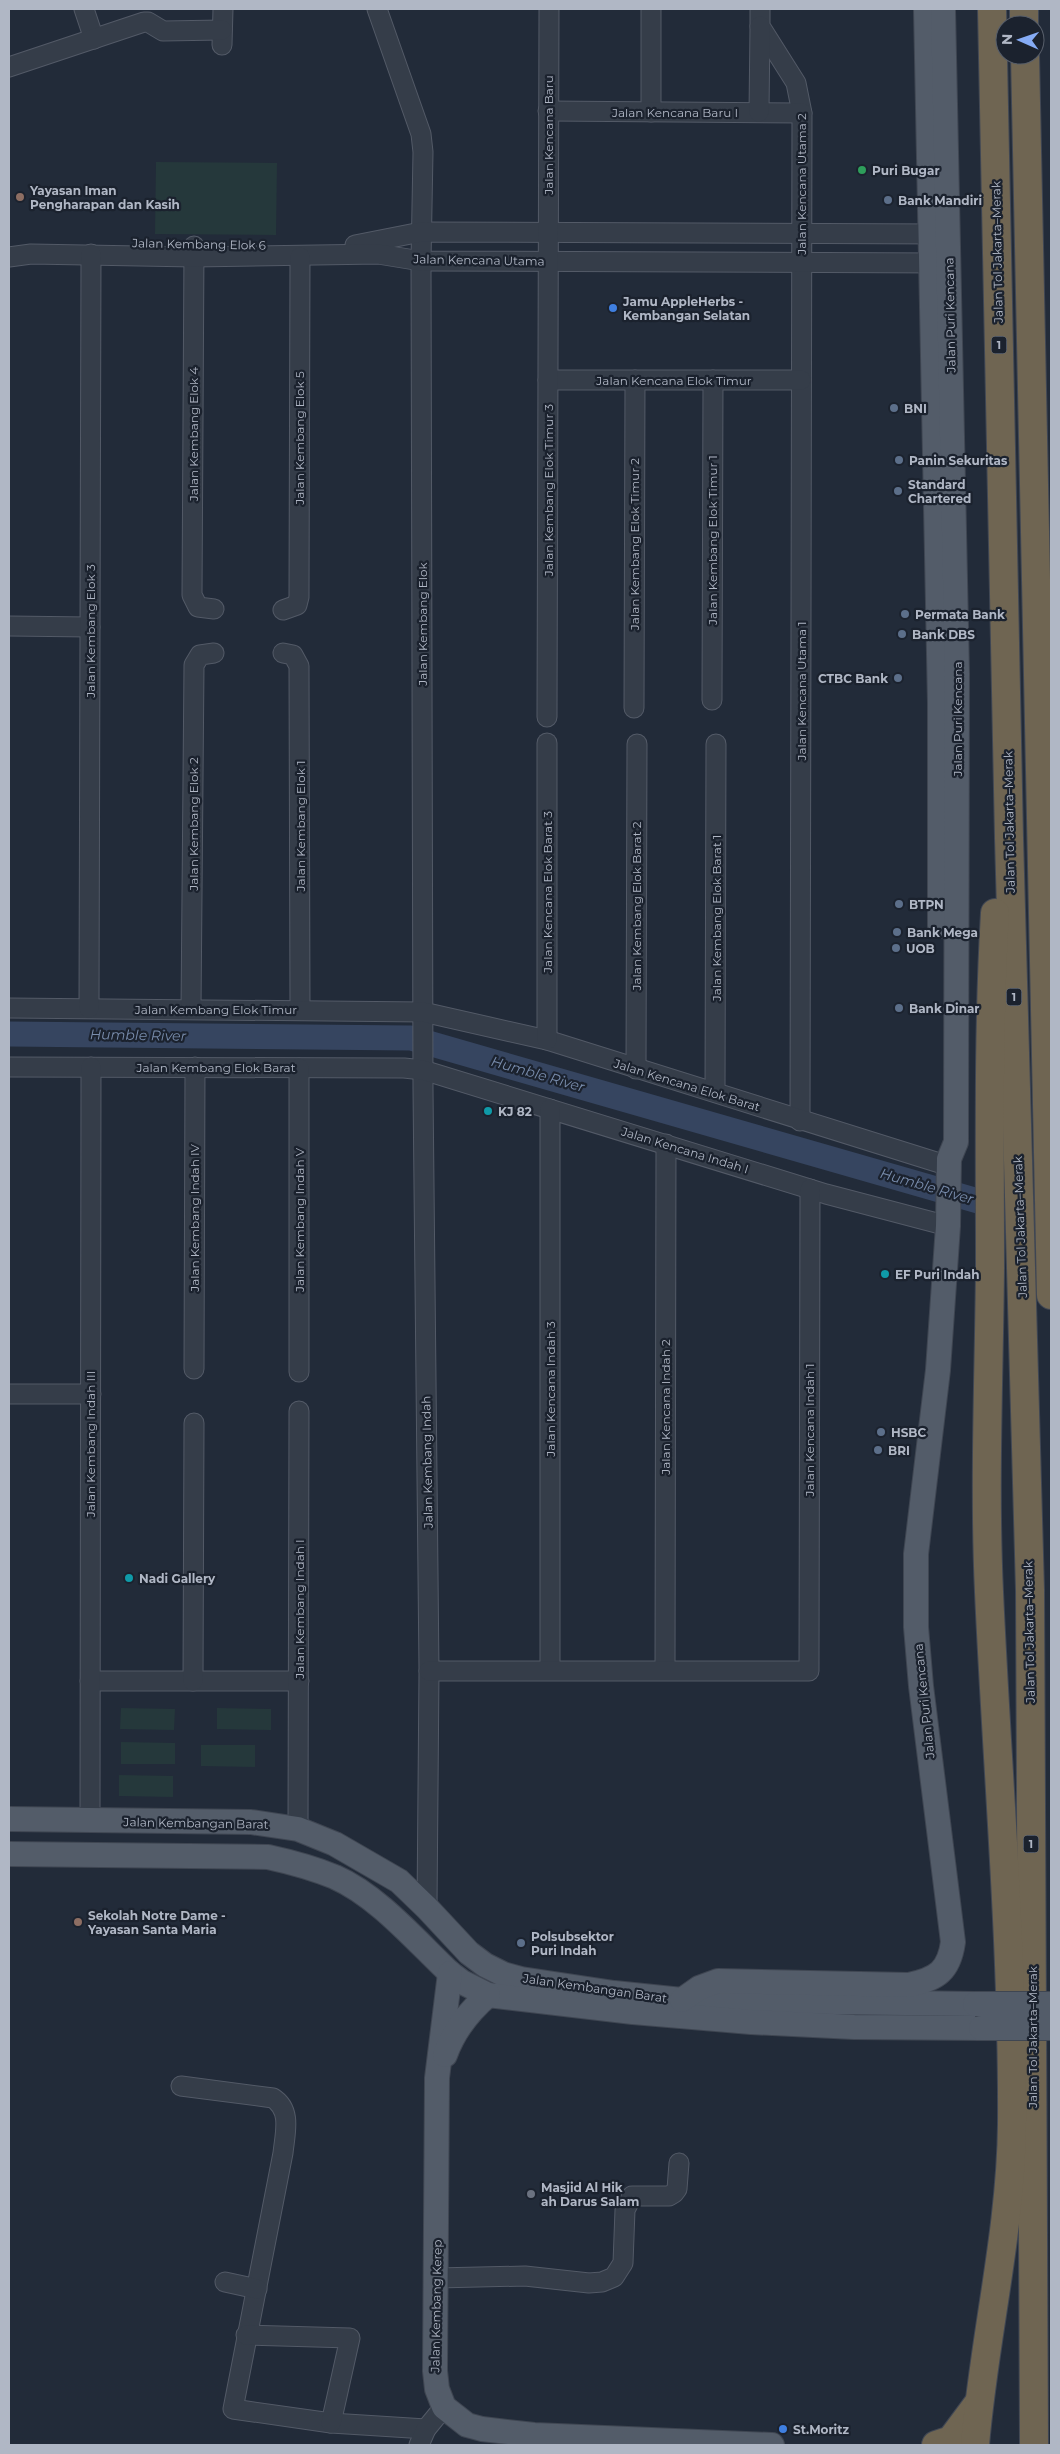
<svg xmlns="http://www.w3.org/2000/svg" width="1060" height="2454" font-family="Montserrat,sans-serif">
	<rect width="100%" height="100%" fill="#222b39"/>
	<g fill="#25383b">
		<path d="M 156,162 L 277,163 L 276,235 L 155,234 Z"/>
		<path d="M 121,1708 L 175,1709 L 174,1730 L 120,1729 Z"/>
		<path d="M 217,1708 L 271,1709 L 271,1730 L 217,1729 Z"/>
		<path d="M 121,1742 L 175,1743 L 175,1764 L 121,1764 Z"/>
		<path d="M 201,1745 L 255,1745 L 255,1767 L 201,1766 Z"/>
		<path d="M 119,1775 L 173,1776 L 173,1797 L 119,1796 Z"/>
	</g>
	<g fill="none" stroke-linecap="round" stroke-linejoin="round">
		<path stroke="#364560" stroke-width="25" d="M 9,1034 L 411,1038 L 1051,1222"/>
		<defs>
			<g id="minor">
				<path d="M 84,9 L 94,39"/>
				<path d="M 377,9 L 421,134 L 423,152 L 421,261 L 423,1089 L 429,1671 L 427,1908"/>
				<path d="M 651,9 L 651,112"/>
				<path d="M 760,9 L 760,26 L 796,83 L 802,113 L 800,1121"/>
				<path d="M 222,45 L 223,9"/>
				<path d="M 9,67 L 144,22 L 148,22 L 163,31 L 222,30"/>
				<path d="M 548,111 L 802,113"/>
				<path d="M 759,112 L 760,26"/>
				<path d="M 355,245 L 421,232 L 944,234"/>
				<path d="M 194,246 L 192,595 L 198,607 L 214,609"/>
				<path d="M 9,257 L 31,254 L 194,257 L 378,254 L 421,261 L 945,263"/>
				<path d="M 548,380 L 801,380"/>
				<path d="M 283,610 L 297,605 L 299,597 L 300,257"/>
				<path d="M 9,626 L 90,627"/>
				<path d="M 283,653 L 293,655 L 299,666 L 300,1009"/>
				<path d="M 712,700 L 713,380"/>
				<path d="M 634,708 L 635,380"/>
				<path d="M 547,717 L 549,9"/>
				<path d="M 9,1008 L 423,1012 L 547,1040 L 949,1166"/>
				<path d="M 89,1008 L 91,254"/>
				<path d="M 191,1009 L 194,665 L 200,655 L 214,653"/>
				<path d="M 547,1040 L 547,743"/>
				<path d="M 9,1067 L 404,1068 L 423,1070 L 826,1194 L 948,1226"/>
				<path d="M 636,1069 L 637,744"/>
				<path d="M 715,1092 L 716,744"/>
				<path d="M 194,1369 L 195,1067"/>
				<path d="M 299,1372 L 299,1068"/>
				<path d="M 9,1394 L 91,1394"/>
				<path d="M 550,1670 L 550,1109"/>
				<path d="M 665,1670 L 666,1144"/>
				<path d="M 429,1671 L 809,1671 L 810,1189"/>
				<path d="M 90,1681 L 299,1681"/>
				<path d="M 193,1681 L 194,1423"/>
				<path d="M 90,1821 L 91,1067"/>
				<path d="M 298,1829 L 299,1411"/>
				<path d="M 181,2086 L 273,2098 C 292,2110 285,2133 283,2153 L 233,2409 L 331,2423 L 426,2429"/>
				<path d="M 437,2278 L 525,2276 L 589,2283 L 602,2282 L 614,2277 L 623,2263 L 625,2210 L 632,2196 L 669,2196 L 674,2193 L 677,2189 L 679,2163"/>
				<path d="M 225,2282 L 257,2289"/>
				<path d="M 246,2335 L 350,2338 L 331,2423"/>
				<path d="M 419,2445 L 426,2429 L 444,2407"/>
			</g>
			<g id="major">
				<path d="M 926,9 L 940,704 L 940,926"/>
				<path d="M 9,1819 L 251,1822 L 298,1829 L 335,1844 L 399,1881 L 427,1908 L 469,1953 L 485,1965 L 503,1974 L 521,1979 L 614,1993 L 682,2000 L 975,2004"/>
				<path d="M 9,1854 L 268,1857 C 291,1862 313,1868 335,1877 C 378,1896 416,1941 450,1973 L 462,1982 L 488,1995 L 633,2012 L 751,2022 L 854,2027 L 981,2028"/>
				<path d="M 450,1973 L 437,2078 L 435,2371 L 437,2389 L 444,2407 L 467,2425 L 482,2429 L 534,2435 L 772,2445"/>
				<path d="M 682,2000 L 699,1988 L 718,1981 L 909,1985 C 937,1979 949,1971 953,1942 L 921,1686 L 916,1627 L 916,1554 L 938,1370 L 948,1226 L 949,1159 L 956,1142 L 957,674 L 943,9"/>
				<path d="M 445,2055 C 454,2030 468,2012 488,1995"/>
			</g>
			<g id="highway">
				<path d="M 992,9 L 1009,838 L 1030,1590 L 1034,2445"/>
				<path d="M 1024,9 L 1024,25"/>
				<path d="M 1025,55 L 1051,1295"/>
				<path d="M 936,2445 L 951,2440 L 977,2405"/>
				<path d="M 975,2445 C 984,2338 1011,2232 1012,2124 C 1013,1946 997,1769 989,1592 C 984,1484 989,1375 990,1268 C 990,1149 988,1031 995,913"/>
			</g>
		</defs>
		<use href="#minor" stroke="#535a67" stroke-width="21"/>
		<use href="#major" stroke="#3f4652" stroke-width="26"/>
		<use href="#highway" stroke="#404754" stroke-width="30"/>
		<use href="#minor" stroke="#353d49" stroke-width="19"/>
		<use href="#major" stroke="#535c69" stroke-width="24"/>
		<use href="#highway" stroke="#6f6552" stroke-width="28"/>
		<defs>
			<g id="major-bridge">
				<path d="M 975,2004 L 1051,2004"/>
				<path d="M 981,2028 L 1051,2028"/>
			</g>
		</defs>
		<use href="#major-bridge" stroke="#3f4652" stroke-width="26" stroke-linecap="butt"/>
		<use href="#major-bridge" stroke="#535c69" stroke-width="24"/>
	</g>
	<circle fill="#2e9e5b" stroke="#1b222e" stroke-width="2" cx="862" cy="170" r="5"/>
	<g fill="#8d6e63" stroke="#1b222e" stroke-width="2">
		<circle cx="20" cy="197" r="5"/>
		<circle cx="78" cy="1922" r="5"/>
	</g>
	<g fill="#5c6f8a" stroke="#1b222e" stroke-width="2">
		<circle cx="888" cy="200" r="5"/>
		<circle cx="894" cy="408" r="5"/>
		<circle cx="899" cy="460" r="5"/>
		<circle cx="898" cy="491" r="5"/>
		<circle cx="905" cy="614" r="5"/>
		<circle cx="902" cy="634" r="5"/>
		<circle cx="898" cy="678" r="5"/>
		<circle cx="899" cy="904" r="5"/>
		<circle cx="897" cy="932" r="5"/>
		<circle cx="896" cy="948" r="5"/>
		<circle cx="899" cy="1008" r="5"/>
		<circle cx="881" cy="1432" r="5"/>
		<circle cx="878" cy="1450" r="5"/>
		<circle cx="521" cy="1943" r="5"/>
	</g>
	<g fill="#3f7fe0" stroke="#1b222e" stroke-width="2">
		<circle cx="613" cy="308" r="5"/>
		<circle cx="783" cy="2429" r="5"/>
	</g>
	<g fill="#0f9aa8" stroke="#1b222e" stroke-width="2">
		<circle cx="488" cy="1111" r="5"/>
		<circle cx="885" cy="1274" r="5"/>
		<circle cx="129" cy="1578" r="5"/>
	</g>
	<circle fill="#6b7280" stroke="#1b222e" stroke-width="2" cx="531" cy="2194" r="5"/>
	<g text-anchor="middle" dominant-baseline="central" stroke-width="4.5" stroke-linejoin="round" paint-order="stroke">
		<g fill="#1b222e" stroke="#838a98" stroke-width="1">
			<rect x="991.5" y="336.5" width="15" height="17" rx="4"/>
			<rect x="1006.5" y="988.5" width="15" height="17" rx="4"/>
			<rect x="1023.5" y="1835.5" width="15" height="17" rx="4"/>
		</g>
		<g font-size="11" font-weight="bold" fill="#b0b7c5">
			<text x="999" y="345">1</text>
			<text x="1014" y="997">1</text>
			<text x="1031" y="1844">1</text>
		</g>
		<g font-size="12" fill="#b0b7c5" stroke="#1b222e">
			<text x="675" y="112">Jalan Kencana Baru I</text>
			<text transform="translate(548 135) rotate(-90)">Jalan Kencana Baru</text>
			<text transform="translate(801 184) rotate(-90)">Jalan Kencana Utama 2</text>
			<text transform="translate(199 244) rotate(1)">Jalan Kembang Elok 6</text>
			<text transform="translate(997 252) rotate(-91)">Jalan Tol Jakarta–Merak</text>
			<text transform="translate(479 260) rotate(1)">Jalan Kencana Utama</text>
			<text transform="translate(950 315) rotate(-91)">Jalan Puri Kencana</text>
			<text x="674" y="380">Jalan Kencana Elok Timur</text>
			<text transform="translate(193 434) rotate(-90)">Jalan Kembang Elok 4</text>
			<text transform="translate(299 438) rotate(-90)">Jalan Kembang Elok 5</text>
			<text transform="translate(548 490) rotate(-90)">Jalan Kembang Elok Timur 3</text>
			<text transform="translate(712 540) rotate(-90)">Jalan Kembang Elok Timur 1</text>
			<text transform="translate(634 544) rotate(-90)">Jalan Kembang Elok Timur 2</text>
			<text transform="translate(422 624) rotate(-90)">Jalan Kembang Elok</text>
			<text transform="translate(90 631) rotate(-90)">Jalan Kembang Elok 3</text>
			<text transform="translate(801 691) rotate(-90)">Jalan Kencana Utama 1</text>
			<text transform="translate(957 719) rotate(-90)">Jalan Puri Kencana</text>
			<text transform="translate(1009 822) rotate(-91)">Jalan Tol Jakarta–Merak</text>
			<text transform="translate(193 824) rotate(-90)">Jalan Kembang Elok 2</text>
			<text transform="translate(300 826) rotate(-90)">Jalan Kembang Elok 1</text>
			<text transform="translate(547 892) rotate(-90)">Jalan Kencana Elok Barat 3</text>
			<text transform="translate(636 906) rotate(-90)">Jalan Kembang Elok Barat 2</text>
			<text transform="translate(716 918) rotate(-90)">Jalan Kembang Elok Barat 1</text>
			<text x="216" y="1009">Jalan Kembang Elok Timur</text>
			<text x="216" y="1067">Jalan Kembang Elok Barat</text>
			<text transform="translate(687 1085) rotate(17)">Jalan Kencana Elok Barat</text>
			<text transform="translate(685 1150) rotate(17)">Jalan Kencana Indah I</text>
			<text transform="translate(194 1218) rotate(-90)">Jalan Kembang Indah IV</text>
			<text transform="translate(299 1220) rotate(-90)">Jalan Kembang Indah V</text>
			<text transform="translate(1020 1227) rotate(-92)">Jalan Tol Jakarta–Merak</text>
			<text transform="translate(550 1389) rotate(-90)">Jalan Kencana Indah 3</text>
			<text transform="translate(665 1407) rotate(-90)">Jalan Kencana Indah 2</text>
			<text transform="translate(809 1430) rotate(-90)">Jalan Kencana Indah 1</text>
			<text transform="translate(90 1444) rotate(-90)">Jalan Kembang Indah III</text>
			<text transform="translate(427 1462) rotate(-91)">Jalan Kembang Indah</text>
			<text transform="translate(299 1609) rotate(-90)">Jalan Kembang Indah I</text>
			<text transform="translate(1029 1632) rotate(-91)">Jalan Tol Jakarta–Merak</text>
			<text transform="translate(924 1701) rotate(-96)">Jalan Puri Kencana</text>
			<text transform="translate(196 1823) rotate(1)">Jalan Kembangan Barat</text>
			<text transform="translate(595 1988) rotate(8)">Jalan Kembangan Barat</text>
			<text transform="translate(1032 2037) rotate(-90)">Jalan Tol Jakarta–Merak</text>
			<text transform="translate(436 2306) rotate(-89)">Jalan Kembang Kerep</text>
		</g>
		<g font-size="12" font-weight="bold" fill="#b0b7c5" stroke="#1b222e" text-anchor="start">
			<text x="872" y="170">Puri Bugar</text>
			<text x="30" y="190">Yayasan Iman<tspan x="30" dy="14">Pengharapan dan Kasih</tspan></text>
			<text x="898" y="200">Bank Mandiri</text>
			<text x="623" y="301">Jamu AppleHerbs -<tspan x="623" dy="14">Kembangan Selatan</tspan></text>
			<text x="904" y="408">BNI</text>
			<text x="909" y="460">Panin Sekuritas</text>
			<text x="908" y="484">Standard<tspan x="908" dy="14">Chartered</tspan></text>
			<text x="915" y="614">Permata Bank</text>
			<text x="912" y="634">Bank DBS</text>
			<text x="888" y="678" text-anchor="end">CTBC Bank</text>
			<text x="909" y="904">BTPN</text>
			<text x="907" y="932">Bank Mega</text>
			<text x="906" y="948">UOB</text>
			<text x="909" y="1008">Bank Dinar</text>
			<text x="498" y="1111">KJ 82</text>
			<text x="895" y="1274">EF Puri Indah</text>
			<text x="891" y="1432">HSBC</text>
			<text x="888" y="1450">BRI</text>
			<text x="139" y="1578">Nadi Gallery</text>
			<text x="88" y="1915">Sekolah Notre Dame -<tspan x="88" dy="14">Yayasan Santa Maria</tspan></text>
			<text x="531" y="1936">Polsubsektor<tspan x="531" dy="14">Puri Indah</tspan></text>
			<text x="541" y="2187">Masjid Al Hik<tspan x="541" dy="14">ah Darus Salam</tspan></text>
			<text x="793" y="2429">St.Moritz</text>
		</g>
		<g font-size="14" font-style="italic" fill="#798dad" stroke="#1b222e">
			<text transform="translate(138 1035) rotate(1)">Humble River</text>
			<text transform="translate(538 1074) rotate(16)">Humble River</text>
			<text transform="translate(927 1186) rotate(16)">Humble River</text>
		</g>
	</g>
	<rect width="1060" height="2454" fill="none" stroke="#b0b7c5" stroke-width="20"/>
	<g transform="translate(1020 40) rotate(272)"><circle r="24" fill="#1b222e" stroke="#575e6a"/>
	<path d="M0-4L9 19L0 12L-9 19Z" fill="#85abf5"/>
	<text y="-8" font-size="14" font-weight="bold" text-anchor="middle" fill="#b0b7c5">N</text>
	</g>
</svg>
